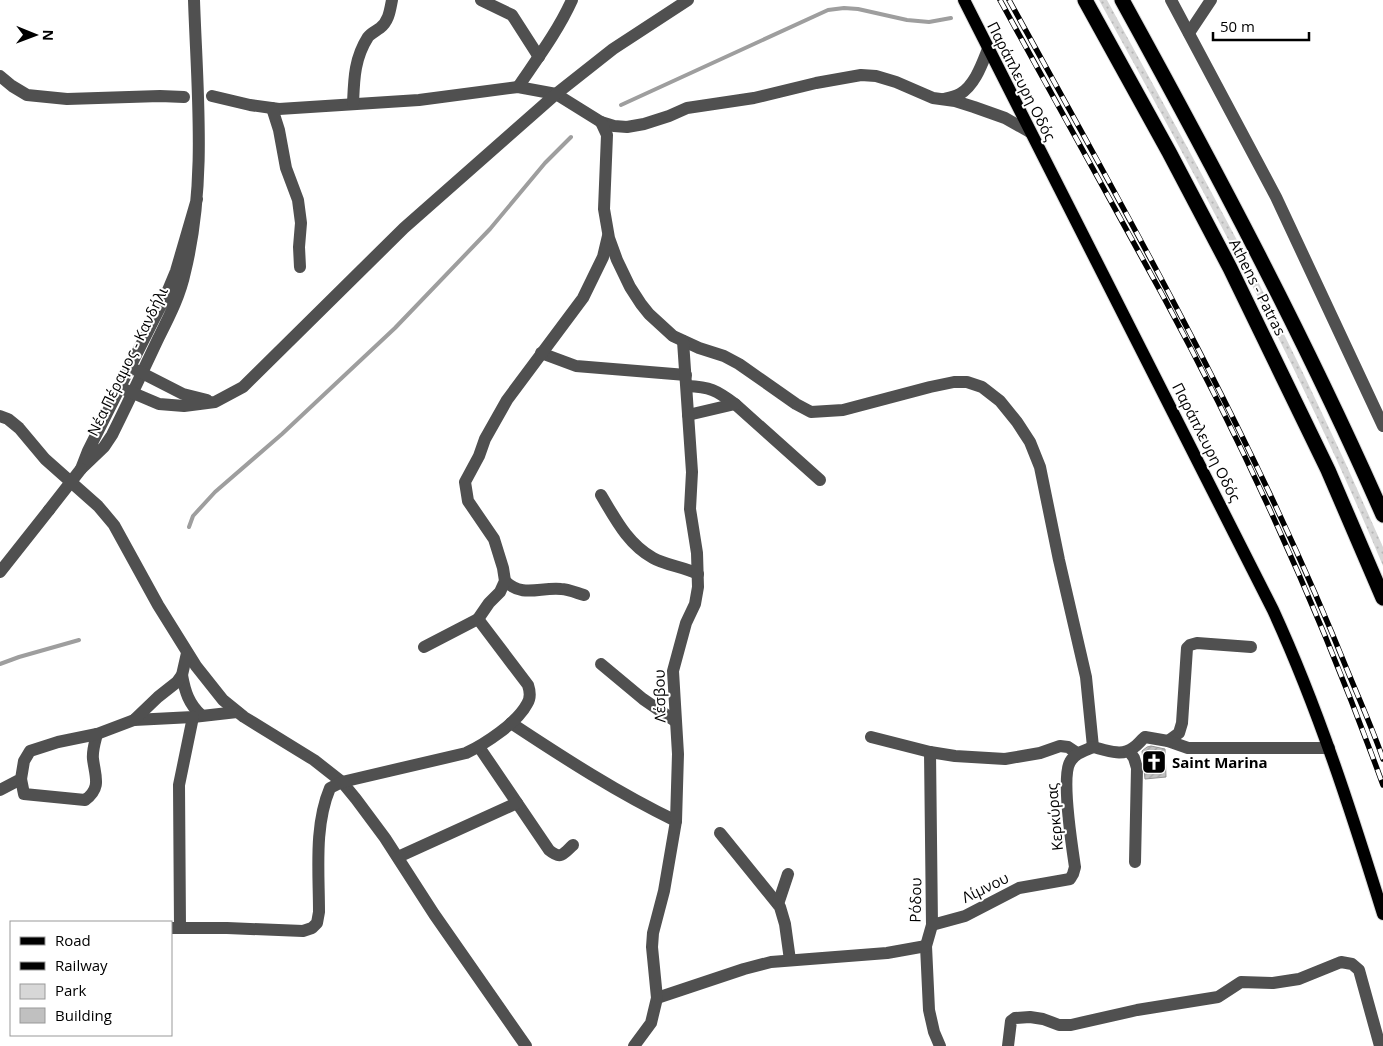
<svg xmlns="http://www.w3.org/2000/svg" width="1383" height="1046" font-family="'Open Sans',sans-serif">
	<defs>
		<pattern id="green-dots" width="8" height="8" patternUnits="userSpaceOnUse" patternTransform="scale(1.25)"><rect width="8" height="8" fill="#d7d7d7"/><path d="M2 2h.1M6 6h.1" fill="none" stroke="#b7b7b7" stroke-width="1.8" stroke-linecap="round"/></pattern>
		<pattern id="building-hatch" width="6" height="6" patternUnits="userSpaceOnUse" patternTransform="scale(1.25)"><rect width="6" height="6" fill="#c0c0c0"/><path d="M-1 1l2-2M0 6l6-6M5 7l2-2" fill="none" stroke="#a3a3a3"/></pattern>
	</defs>
	<rect width="100%" height="100%" fill="#fff"/>
	<path fill="url(#green-dots)" d="M 1099,0 L 1107,0 L 1185,143 L 1246,257 L 1304,375 L 1345,462 L 1383,547 L 1383,566 C 1302,371 1201,185 1099,0 Z"/>
	<g fill="none" stroke-linecap="round" stroke-linejoin="round">
		<g stroke="#9e9e9e" stroke-width="4">
			<path d="M 621,105 L 828,10 L 844,8 L 858,9 L 907,20 L 929,22 L 951,18"/>
			<path d="M 189,527 L 193,516 L 215,492 L 282,434 L 395,328 L 490,229 L 545,163 L 571,137"/>
			<path d="M 0,664 L 19,657 L 79,640"/>
		</g>
	</g>
	<path fill="url(#building-hatch)" stroke="#949494" d="M 1151,746 L 1165,749 L 1166,777 L 1145,779 L 1142,751 L 1147,747 Z"/>
	<g fill="none" stroke-linecap="round" stroke-linejoin="round">
		<defs>
			<path id="major" d="M 964,0 L 1273,610 C 1318,708 1351,811 1383,914"/>
			<g id="highway">
				<path d="M 1085,0 L 1169,152 L 1230,268 L 1328,470 L 1383,598"/>
				<path d="M 1122,0 C 1215,169 1305,338 1383,515"/>
			</g>
		</defs>
		<use href="#major" stroke="#dbdbdb" stroke-width="14"/>
		<use href="#highway" stroke="#dbdbdb" stroke-width="17"/>
		<g stroke="#505050" stroke-width="12">
			<path d="M 194,0 C 197,90 207,183 185,272 C 180,296 169,317 158,339 C 143,371 128,403 112,435 L 104,447 L 81,469 L 88,451 L 166,295 L 176,271 L 197,199"/>
			<path d="M 481,0 L 512,15 L 539,57"/>
			<path d="M 1171,0 L 1276,197 L 1383,426"/>
			<path d="M 1189,33 L 1211,0"/>
			<path d="M 0,76 L 12,86 L 27,95 L 67,99 L 160,96 L 184,97"/>
			<path d="M 518,87 C 537,59 558,31 572,0"/>
			<path d="M 212,96 L 250,105 L 279,109 L 419,100 L 518,87 L 556,94 L 601,122 L 614,126 L 627,127 L 644,124 L 669,116 L 687,108 L 754,98 L 816,83 L 861,75 L 876,76 L 896,82 L 933,98 L 955,101 L 974,107 L 1005,118 L 1030,132"/>
			<path d="M 944,99 C 949,98 955,97 960,94 C 975,85 982,64 988,49"/>
			<path d="M 353,104 C 354,80 354,59 368,37 C 371,33 376,31 380,28 C 389,21 390,10 392,0"/>
			<path d="M 272,108 L 279,130 L 286,168 L 298,200 L 301,223 L 299,247 L 300,267"/>
			<path d="M 601,122 L 607,135 L 604,209 L 609,238 L 617,260 L 630,287 L 641,304 L 649,314 L 673,336 L 699,348 L 724,356 L 739,364 L 796,404 L 811,412 L 843,410 L 930,387 L 954,382 L 967,382 L 982,387 L 1000,401 L 1017,422 L 1030,442 L 1040,467 L 1059,560 L 1086,677 L 1093,747"/>
			<path d="M 541,353 L 576,366 L 686,375"/>
			<path d="M 136,370 L 183,394 L 207,400"/>
			<path d="M 687,386 C 710,387 716,390 735,404 L 820,480"/>
			<path d="M 126,390 L 159,404 L 184,406 L 215,402 L 243,387 L 404,228 L 556,94 L 613,49 L 688,0"/>
			<path d="M 688,415 L 735,404"/>
			<path d="M 0,416 L 8,419 L 19,428 L 45,459 L 98,506 L 114,525 L 158,605 L 196,666 L 223,700 L 244,717 L 314,760 L 342,782 L 356,799 L 385,838 L 434,914 L 526,1046"/>
			<path d="M 601,495 C 616,520 628,544 653,558 C 665,565 684,567 698,574"/>
			<path d="M 0,572 L 49,510"/>
			<path d="M 505,581 C 523,598 539,587 561,589 C 568,589 577,593 584,595"/>
			<path d="M 478,619 L 489,603 L 500,592 L 505,581 L 503,568 L 494,539 L 468,501 L 465,482 L 479,456 L 485,439 L 507,400 L 583,298 L 603,257 L 608,236"/>
			<path d="M 601,664 L 643,699 L 675,721"/>
			<path d="M 182,675 C 185,692 189,704 201,715"/>
			<path d="M 134,720 L 193,717 L 237,712"/>
			<path d="M 511,723 C 564,758 618,793 676,821"/>
			<path d="M 871,737 L 930,752 L 955,756 L 1005,759 L 1040,753 L 1060,746 L 1068,747 L 1077,753"/>
			<path d="M 1168,741 L 1179,733 L 1182,723 L 1187,648 L 1190,645 L 1197,643 L 1251,647"/>
			<path d="M 479,747 L 549,850 C 561,860 563,854 573,845"/>
			<path d="M 1093,747 C 1105,750 1122,757 1133,748 C 1138,745 1140,741 1145,737 L 1168,741 L 1188,748 L 1329,748"/>
			<path d="M 1129,751 L 1134,758 L 1137,768 L 1135,862"/>
			<path d="M 930,752 L 932,925 L 926,946 L 929,1010 L 934,1032 L 940,1046"/>
			<path d="M 21,779 L 24,794 L 85,800 C 102,788 95,776 93,759 C 92,751 95,742 97,734"/>
			<path d="M 0,790 L 21,779 L 24,761 L 30,751 L 58,742 L 97,734 L 134,720 L 158,697 L 177,682 L 182,675 L 187,653"/>
			<path d="M 720,833 L 780,907 L 785,924 L 790,960"/>
			<path d="M 398,857 L 517,803"/>
			<path d="M 778,904 L 788,874"/>
			<path d="M 932,925 L 965,916 L 1019,888 L 1070,879 L 1073,874 L 1075,867 C 1072,847 1061,777 1070,762 C 1075,753 1084,751 1093,747"/>
			<path d="M 171,928 L 227,928 L 303,931 L 312,928 L 317,923 L 319,912 C 319,871 314,826 330,788 L 342,782 L 466,753 C 485,744 517,723 527,704 C 531,698 530,691 528,685 L 478,619 L 424,647"/>
			<path d="M 180,928 L 179,785 L 193,717"/>
			<path d="M 657,998 L 744,969 L 771,962 L 887,953 L 926,946"/>
			<path d="M 634,1046 L 651,1023 L 657,998 L 652,947 L 653,933 L 664,891 L 676,821 L 678,754 L 673,671 L 686,623 L 695,604 L 698,587 L 697,553 L 690,509 L 692,472 L 683,341"/>
			<path d="M 1008,1046 L 1011,1021 L 1015,1018 L 1030,1017 L 1043,1019 L 1059,1025 L 1071,1025 L 1137,1010 L 1218,997 L 1241,982 L 1273,983 L 1299,979 L 1341,962 L 1352,964 L 1359,970 L 1380,1046"/>
		</g>
		<use href="#major" stroke="#000" stroke-width="12"/>
		<use href="#highway" stroke="#000" stroke-width="15"/>
		<defs>
			<g id="rail">
				<path d="M 1000,0 C 1054,99 1109,197 1163,296 C 1248,453 1322,617 1383,785"/>
				<path d="M 1009,0 C 1130,220 1254,438 1348,672 C 1360,701 1373,730 1383,759"/>
			</g>
		</defs>
		<use href="#rail" stroke="#000" stroke-width="5.5"/>
		<use href="#rail" stroke="#fff" stroke-width="4" stroke-dasharray="11" stroke-linecap="butt"/>
		<path stroke="#505050" stroke-width="12" d="M 49,510 L 81,469"/>
	</g>
	<defs>
		<symbol id="church-square" viewBox="-11 -11 22 22"><rect x="-9" y="-9" width="18" height="18" rx="4" fill="#000" stroke="#fff"/><path d="M-1.2-6h2.4v3.5h3.3v2.4h-3.3V6h-2.4V-.1h-3.3v-2.4h3.3Z" fill="#fff"/></symbol>
	</defs>
	<g fill-rule="evenodd">
		<use href="#church-square" x="1140" y="748" width="28" height="28"/>
	</g>
	<g text-anchor="middle" dominant-baseline="central" stroke-width="4" stroke-linejoin="round" paint-order="stroke">
		<g font-size="15" fill="#000" stroke="#fff">
			<text transform="translate(1022 81) rotate(63)">Παράπλευρη Οδός</text>
			<text transform="translate(1258 287) rotate(63)">Athens - Patras</text>
			<text transform="translate(127 361) rotate(-64)">Νέα Πέραμος - Κανδήλι</text>
			<text transform="translate(1207 442) rotate(63)">Παράπλευρη Οδός</text>
			<text transform="translate(659 696) rotate(-91)">Λέσβου</text>
			<text transform="translate(1054 817) rotate(-95)">Κερκύρας</text>
			<text transform="translate(985 887) rotate(-26)">Λίμνου</text>
			<text transform="translate(915 900) rotate(-89)">Ρόδου</text>
		</g>
		<g font-size="15" font-weight="bold" fill="#000" stroke="#fff" text-anchor="start">
			<text x="1172" y="762">Saint Marina</text>
		</g>
	</g>
	<rect x="10" y="921" width="162" height="115" fill="#ffffff" stroke="#999999"/>
	<rect x="20" y="937" width="25" height="8" fill="#000000" stroke="#999999"/>
	<text x="55" y="946" font-size="15" fill="#000000">Road</text>
	<rect x="20" y="962" width="25" height="8" fill="#000000" stroke="#999999"/>
	<text x="55" y="971" font-size="15" fill="#000000">Railway</text>
	<rect x="20" y="984" width="25" height="15" fill="#d7d7d7" stroke="#999999"/>
	<text x="55" y="996" font-size="15" fill="#000000">Park</text>
	<rect x="20" y="1008" width="25" height="15" fill="#c0c0c0" stroke="#999999"/>
	<text x="55" y="1021" font-size="15" fill="#000000">Building</text>
	<g transform="translate(35 35) rotate(91)" stroke="#ffffff" stroke-width="4" paint-order="stroke">
	<path d="M0-4L9 19L0 12L-9 19Z" fill="#000000"/>
	<text y="-8" font-size="14" font-weight="bold" text-anchor="middle" fill="#000000">N</text>
	</g>
	<path d="M1213 32v8h96v-8" fill="none" stroke="#000000" stroke-width="2.5"/>
	<text x="1220" y="32" font-size="15" fill="#000000" stroke="#ffffff" stroke-width="4" paint-order="stroke">50 m</text>
</svg>
